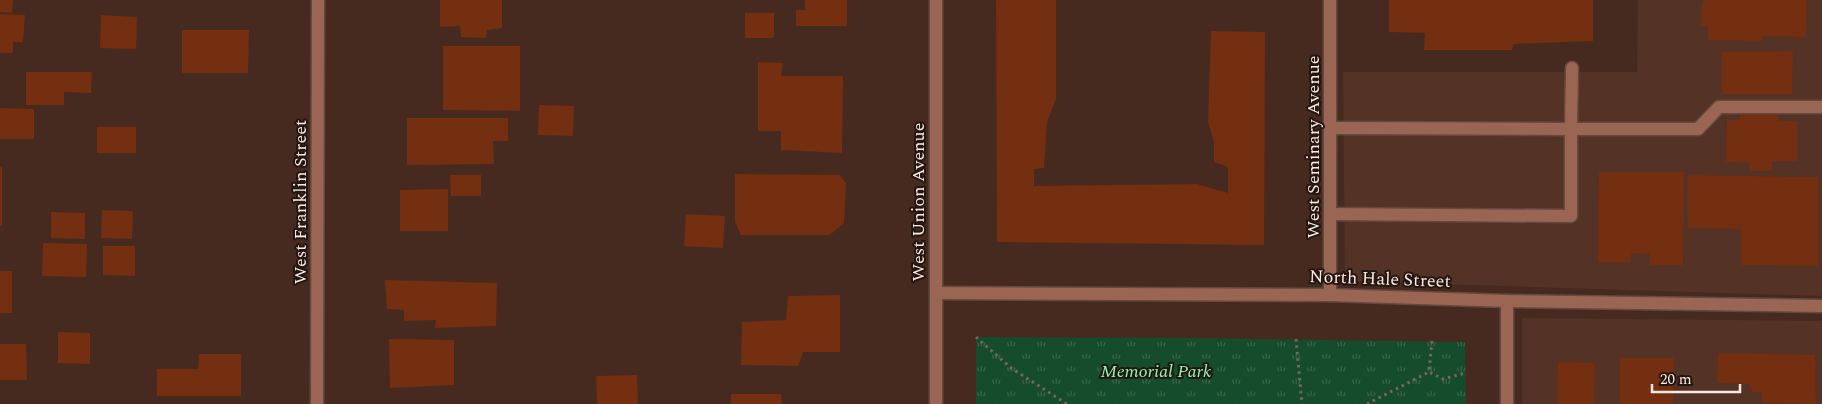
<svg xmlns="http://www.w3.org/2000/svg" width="1822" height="404" font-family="Spectral,serif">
	<defs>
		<pattern id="park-tufts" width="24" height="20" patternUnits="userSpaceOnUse" patternTransform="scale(1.25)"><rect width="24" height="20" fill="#154c2c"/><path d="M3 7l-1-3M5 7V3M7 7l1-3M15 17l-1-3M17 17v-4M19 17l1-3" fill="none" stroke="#38664a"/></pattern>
	</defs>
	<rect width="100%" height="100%" fill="#462a1f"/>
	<g fill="#543225">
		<path d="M 1638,0 L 1822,0 L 1822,296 L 1345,281 L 1343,72 L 1637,72 Z"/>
		<path d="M 1522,318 L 1822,321 L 1822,404 L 1522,404 Z"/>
	</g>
	<path fill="url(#park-tufts)" d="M 976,337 L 1193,338 L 1465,342 L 1466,404 L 976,404 Z"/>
	<g fill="#742e10">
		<path d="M 0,0 L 13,0 L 12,13 L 0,12 Z"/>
		<path d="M 440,0 L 502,0 L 502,28 L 487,30 L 486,38 L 461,37 L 460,26 L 440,27 Z"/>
		<path d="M 805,0 L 847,0 L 847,26 L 796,26 L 796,10 L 805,10 Z"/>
		<path d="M 996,0 L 1056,0 L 1056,99 L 1047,122 L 1044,168 L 1034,169 L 1034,186 L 1197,184 L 1228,193 L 1228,167 L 1214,162 L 1214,142 L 1208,122 L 1211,31 L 1265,32 L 1264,245 L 997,242 Z"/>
		<path d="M 1389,0 L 1593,0 L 1593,41 L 1513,44 L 1512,50 L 1424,50 L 1425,33 L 1389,32 Z"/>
		<path d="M 1705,0 L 1807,0 L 1806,37 L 1762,36 L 1762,41 L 1708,40 L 1708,26 L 1701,26 L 1702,3 Z"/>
		<rect x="745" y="13" width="29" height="25"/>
		<path d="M 0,14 L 25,15 L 23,42 L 13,42 L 13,53 L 0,53 Z"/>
		<path d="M 101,15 L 137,17 L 136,49 L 100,48 Z"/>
		<path d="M 182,30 L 249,30 L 248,73 L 182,73 Z"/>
		<path d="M 443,46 L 520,46 L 520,111 L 443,110 Z"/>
		<path d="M 1793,51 L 1792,94 L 1722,94 L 1722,52 Z"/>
		<path d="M 758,62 L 783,63 L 781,76 L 843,76 L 842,153 L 781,150 L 781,131 L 758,131 Z"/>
		<path d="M 26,72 L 92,72 L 91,93 L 64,92 L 64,105 L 26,105 Z"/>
		<path d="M 539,105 L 574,106 L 573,136 L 538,135 Z"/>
		<path d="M 0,108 L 34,109 L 34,139 L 0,139 Z"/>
		<path d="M 1740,114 L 1778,115 L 1778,121 L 1797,121 L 1797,161 L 1772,161 L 1772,171 L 1750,171 L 1750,163 L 1726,162 L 1727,120 L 1740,120 Z"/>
		<path d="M 407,118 L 508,118 L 508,141 L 493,141 L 494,164 L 407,165 Z"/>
		<rect x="97" y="127" width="39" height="26"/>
		<rect x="0" y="167" width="2" height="59"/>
		<path d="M 1599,172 L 1684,172 L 1683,265 L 1650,265 L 1650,254 L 1631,253 L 1631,262 L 1598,262 Z"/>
		<path d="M 735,174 L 839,175 L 846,183 L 844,223 L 830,235 L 741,235 L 735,222 Z"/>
		<path d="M 450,175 L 481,175 L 481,196 L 451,196 Z"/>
		<path d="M 1688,175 L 1818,177 L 1818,266 L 1741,265 L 1741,229 L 1688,228 Z"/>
		<path d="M 448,189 L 448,231 L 400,231 L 400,190 Z"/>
		<path d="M 102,210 L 133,211 L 132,239 L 101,238 Z"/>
		<path d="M 51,212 L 85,213 L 85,239 L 51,238 Z"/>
		<path d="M 686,214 L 725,216 L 723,248 L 684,246 Z"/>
		<path d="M 43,243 L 87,244 L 86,277 L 42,276 Z"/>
		<path d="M 103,246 L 135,246 L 135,276 L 103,275 Z"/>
		<rect x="0" y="271" width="12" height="42"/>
		<path d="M 385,280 L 497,283 L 496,326 L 435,328 L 436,320 L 404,321 L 404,310 L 387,309 Z"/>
		<path d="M 840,295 L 840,352 L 803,352 L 798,366 L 741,365 L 742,322 L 786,320 L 788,296 Z"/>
		<path d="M 58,332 L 90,333 L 90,364 L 58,363 Z"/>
		<path d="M 389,339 L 454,340 L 454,385 L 390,388 Z"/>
		<path d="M 0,344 L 26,344 L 27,380 L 0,380 Z"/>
		<path d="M 1718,353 L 1815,355 L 1816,404 L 1762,403 L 1761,392 L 1752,392 L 1750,384 L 1717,383 Z"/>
		<path d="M 199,354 L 241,354 L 241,396 L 157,396 L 157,369 L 198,369 Z"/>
		<path d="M 1620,358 L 1674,358 L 1673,404 L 1620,404 Z"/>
		<path d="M 1558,362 L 1595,363 L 1594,404 L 1557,404 Z"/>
		<path d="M 637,375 L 638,404 L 597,404 L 596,376 Z"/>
		<path d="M 731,394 L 781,394 L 782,404 L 731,404 Z"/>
	</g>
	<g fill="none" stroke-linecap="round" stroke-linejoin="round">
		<defs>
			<g id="minor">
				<path d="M 936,0 L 936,404"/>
				<path d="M 1572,68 L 1571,129 L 1698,129 L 1719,107 L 1822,107"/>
				<path d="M 1330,128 L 1571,129 L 1571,216 L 1330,214"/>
				<path d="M 936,293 L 1330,295 L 1507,301 L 1822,306"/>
				<path d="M 1330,295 L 1330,0"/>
				<path d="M 317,404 L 318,0"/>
				<path d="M 1507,404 L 1507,301"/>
			</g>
		</defs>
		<use href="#minor" stroke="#63493e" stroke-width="15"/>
		<g stroke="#7e655b" stroke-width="3" stroke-dasharray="2.5 4" stroke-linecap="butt">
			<path d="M 976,337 L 1011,368 L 1067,404"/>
			<path d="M 1296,339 L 1302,404"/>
			<path d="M 1432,341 L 1429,372 L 1443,379 L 1465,373"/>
			<path d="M 1367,404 L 1429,372"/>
		</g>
		<use href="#minor" stroke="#9b6554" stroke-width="12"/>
	</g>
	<g text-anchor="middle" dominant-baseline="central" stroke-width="4" stroke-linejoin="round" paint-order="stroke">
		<g font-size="18" fill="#fce9e2" stroke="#231611">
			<text transform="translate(1313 147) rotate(-90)">West Seminary Avenue</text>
			<text transform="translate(300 202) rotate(-90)">West Franklin Street</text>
			<text transform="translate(918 202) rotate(-90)">West Union Avenue</text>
			<text transform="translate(1380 279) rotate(2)">North Hale Street</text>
		</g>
		<g font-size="18" font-style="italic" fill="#8ef7b3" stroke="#231611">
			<text x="1156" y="371">Memorial Park</text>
		</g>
	</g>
	<path d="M1652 384v8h88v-8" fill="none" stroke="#fce9e2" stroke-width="2.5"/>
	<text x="1660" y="384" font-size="15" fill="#fce9e2" stroke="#231611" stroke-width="4" paint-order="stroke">20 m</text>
</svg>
